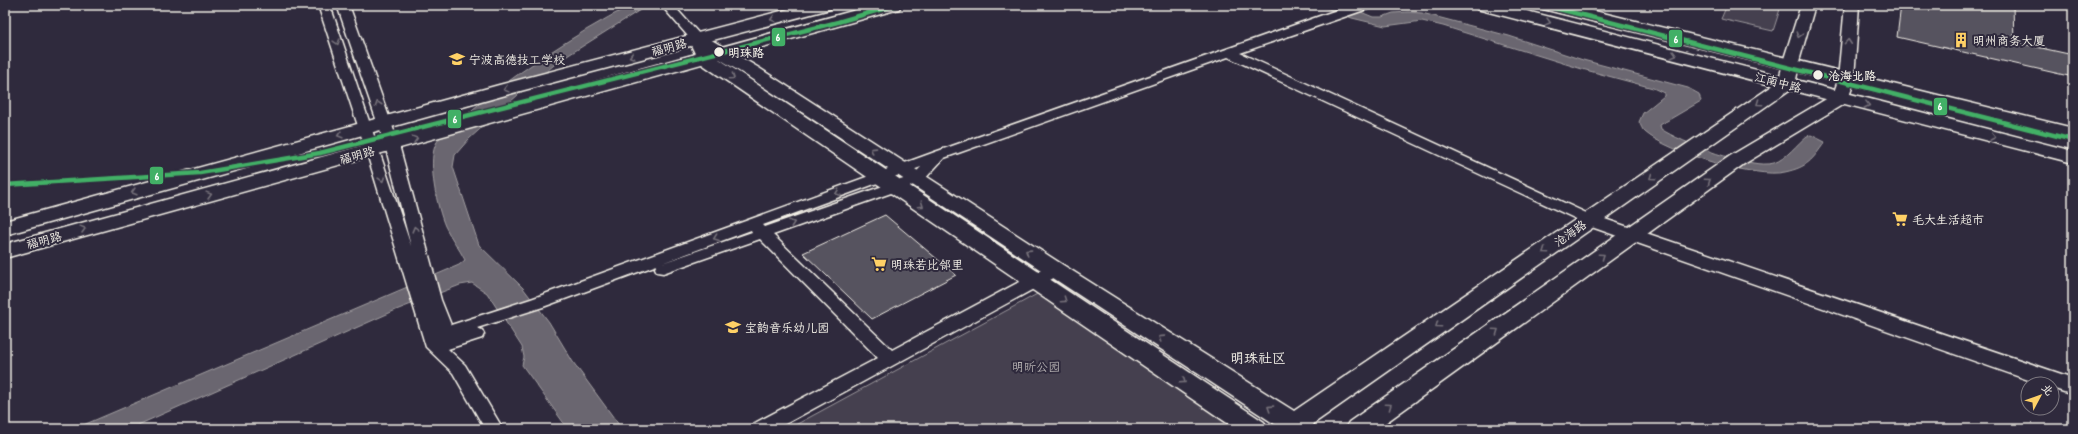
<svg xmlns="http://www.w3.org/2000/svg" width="2078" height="434" font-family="'Patrick Hand','LXGW WenKai TC',sans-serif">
	<rect width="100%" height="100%" fill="#2f2a3d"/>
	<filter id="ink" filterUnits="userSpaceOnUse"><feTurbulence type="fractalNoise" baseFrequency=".025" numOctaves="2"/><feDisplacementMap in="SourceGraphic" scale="8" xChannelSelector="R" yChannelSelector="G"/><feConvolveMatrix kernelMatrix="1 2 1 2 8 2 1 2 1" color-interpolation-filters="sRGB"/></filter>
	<g filter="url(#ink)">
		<g fill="#454050" stroke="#9c989c">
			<path d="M 1727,5 L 1777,5 L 1781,6 L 1773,31 L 1721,19 Z"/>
			<path d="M 1039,293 L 1238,429 L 788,429 Z"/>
		</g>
		<g fill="#6a6670" stroke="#a19ea0">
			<path d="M 631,5 L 648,5 L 559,61 L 519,94 L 469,139 L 455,155 L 453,167 L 479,245 L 523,288 L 549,322 L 573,362 L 622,429 L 568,429 L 522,365 L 524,357 L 522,347 L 487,293 L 472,283 L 460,285 L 396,310 L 129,429 L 74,429 L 459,265 L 465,260 C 459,248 450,237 445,226 C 437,207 428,165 435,146 C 439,135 452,127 460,120 C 512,75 570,37 631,5 Z"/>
			<path d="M 1318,5 L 1344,5 L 1373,17 L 1382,17 L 1393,13 L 1408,12 L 1422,13 L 1509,36 L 1583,60 L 1688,88 L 1699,94 L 1701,101 L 1660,125 L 1661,129 C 1680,142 1752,170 1774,163 C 1786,159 1797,144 1807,136 L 1811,135 L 1825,142 C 1812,160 1808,167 1785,172 C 1756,179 1667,152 1645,132 C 1642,130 1641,125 1639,122 L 1643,113 L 1664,96 L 1664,93 L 1653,88 L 1582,69 L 1443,26 L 1422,21 L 1385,26 L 1352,18 Z"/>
		</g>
		<g fill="#56525f" stroke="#f4f1e8">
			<path d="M 1901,5 L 2013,5 L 2014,42 L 2073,55 L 2073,77 L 1897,37 Z"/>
			<path d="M 885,215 L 956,275 L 872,319 L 803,253 Z"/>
		</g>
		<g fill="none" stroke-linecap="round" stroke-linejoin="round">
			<defs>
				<g id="minor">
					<path d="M 318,5 L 330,5 L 411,246 L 385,145 L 337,5 L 349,5 L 399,145 L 441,300 L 451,325 L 531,299 L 935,152 L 1351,5 L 1375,5 L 1373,7 L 1240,53 L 1595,217 L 1598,220 L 1595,223 L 1585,223 L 1228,57 L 944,158 L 922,182 L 773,235 L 892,350 L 1049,266 L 1055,265 L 1061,266 L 1063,270 L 1061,274 L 776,429 L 751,429 L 753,424 L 878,358 L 760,239 L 663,273 L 657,272 L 655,268 L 657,265 L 543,307 L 477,328 L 482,330 L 484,334 L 482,338 L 448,349 L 465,365 L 503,429 L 485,429 L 453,373 L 426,347 L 366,150 ZM 921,167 L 912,176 L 765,227 L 763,225 ZM 751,230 L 752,232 L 662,263 Z"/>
					<path d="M 661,5 L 673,5 L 701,36 L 703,39 L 701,42 L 693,42 Z"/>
				</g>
				<g id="tertiary">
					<path d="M 1801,5 L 1815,5 L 1798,65 L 1796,68 L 1784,68 L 1782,65 Z"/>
					<path d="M 1845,5 L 1859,5 L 1854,79 L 1852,82 L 1840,82 L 1838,79 Z"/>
					<path d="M 1590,214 L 2073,378 L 2073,395 L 2052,388 L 2052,384 L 2040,384 L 1583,224 L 1580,220 L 1583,216 Z"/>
				</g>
				<g id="secondary">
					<path d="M 697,34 L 703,35 L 759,68 L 1063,265 L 1294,411 L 1778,82 L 1784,61 L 1790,60 L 1796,61 L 1799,65 L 1795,84 L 1792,88 L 1313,424 L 1316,429 L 1274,429 L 1276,425 L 747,76 L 713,55 L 1264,422 L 1268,429 L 1236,429 L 699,62 L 691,45 L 693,43 L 689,39 L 691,35 Z"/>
					<path d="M 1846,74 L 1852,75 L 1855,79 L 1847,102 L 1744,164 L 1377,429 L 1345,429 L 1349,422 L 1730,156 L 1833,95 L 1840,75 Z"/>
				</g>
				<g id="primary">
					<path d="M 804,5 L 832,5 L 830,9 L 513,93 L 5,235 L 5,221 L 499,85 Z"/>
					<path d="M 874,5 L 901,5 L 899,9 L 5,258 L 5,244 Z"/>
					<path d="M 1475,5 L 1503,5 L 2073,151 L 2073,163 L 1477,9 Z"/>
					<path d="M 1541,5 L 1570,5 L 2073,128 L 2073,140 L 1543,9 Z"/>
				</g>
			</defs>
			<use href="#minor" stroke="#f4f1e8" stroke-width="3"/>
			<use href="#tertiary" stroke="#f4f1e8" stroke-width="3"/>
			<use href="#secondary" stroke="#f4f1e8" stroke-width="3"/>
			<use href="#primary" stroke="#f4f1e8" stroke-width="3"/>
			<use href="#minor" fill="#2f2a3d" fill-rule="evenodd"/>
			<use href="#tertiary" fill="#2f2a3d" fill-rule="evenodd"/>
			<use href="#secondary" fill="#2f2a3d" fill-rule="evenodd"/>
			<use href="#primary" fill="#2f2a3d" fill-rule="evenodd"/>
			<defs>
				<g id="metro-1">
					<path d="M 1543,5 L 2073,140"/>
					<path d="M 5,185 L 200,173 L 320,153 L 838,22 L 896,5"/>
				</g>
			</defs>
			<use href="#metro-1" stroke="#2f2a3d" stroke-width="7"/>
			<use href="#metro-1" stroke="#42b066" stroke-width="4.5"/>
		</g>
		<defs><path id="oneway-chevron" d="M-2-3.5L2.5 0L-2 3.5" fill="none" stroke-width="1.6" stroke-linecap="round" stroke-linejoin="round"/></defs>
		<g stroke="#747079">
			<use href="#oneway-chevron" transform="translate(773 19) rotate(165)"/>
			<use href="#oneway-chevron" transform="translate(1548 22) rotate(15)"/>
			<use href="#oneway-chevron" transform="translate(1799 35) rotate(107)"/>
			<use href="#oneway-chevron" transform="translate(337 42) rotate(72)"/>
			<use href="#oneway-chevron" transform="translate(1848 42) rotate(-86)"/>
			<use href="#oneway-chevron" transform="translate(1674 55) rotate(15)"/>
			<use href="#oneway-chevron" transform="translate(632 56) rotate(165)"/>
			<use href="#oneway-chevron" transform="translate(732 77) rotate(35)"/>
			<use href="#oneway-chevron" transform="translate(506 89) rotate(165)"/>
			<use href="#oneway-chevron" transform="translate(1759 103) rotate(145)"/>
			<use href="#oneway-chevron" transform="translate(378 104) rotate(-109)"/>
			<use href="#oneway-chevron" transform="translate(1867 105) rotate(14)"/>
			<use href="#oneway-chevron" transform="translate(340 135) rotate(164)"/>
			<use href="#oneway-chevron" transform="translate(1993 137) rotate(14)"/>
			<use href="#oneway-chevron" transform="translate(415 139) rotate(-15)"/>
			<use href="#oneway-chevron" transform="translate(873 150) rotate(-147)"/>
			<use href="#oneway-chevron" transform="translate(1652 177) rotate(145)"/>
			<use href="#oneway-chevron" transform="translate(382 179) rotate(73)"/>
			<use href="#oneway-chevron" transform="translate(1708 181) rotate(-35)"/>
			<use href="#oneway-chevron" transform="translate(134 192) rotate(164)"/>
			<use href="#oneway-chevron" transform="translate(838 193) rotate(160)"/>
			<use href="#oneway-chevron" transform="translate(209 195) rotate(-15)"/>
			<use href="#oneway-chevron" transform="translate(921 205) rotate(34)"/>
			<use href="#oneway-chevron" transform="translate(792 223) rotate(-19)"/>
			<use href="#oneway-chevron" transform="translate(83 229) rotate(-15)"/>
			<use href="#oneway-chevron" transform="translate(415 229) rotate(-105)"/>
			<use href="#oneway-chevron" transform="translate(716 238) rotate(160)"/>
			<use href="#oneway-chevron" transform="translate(1545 251) rotate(145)"/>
			<use href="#oneway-chevron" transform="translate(1028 252) rotate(-147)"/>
			<use href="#oneway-chevron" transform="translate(1602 256) rotate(-35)"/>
			<use href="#oneway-chevron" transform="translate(1064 300) rotate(34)"/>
			<use href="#oneway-chevron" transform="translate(1438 325) rotate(145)"/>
			<use href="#oneway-chevron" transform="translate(1496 331) rotate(-35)"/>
			<use href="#oneway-chevron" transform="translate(1161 338) rotate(-147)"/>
			<use href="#oneway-chevron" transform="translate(1183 381) rotate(34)"/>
			<use href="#oneway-chevron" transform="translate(1389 406) rotate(-35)"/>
			<use href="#oneway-chevron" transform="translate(1270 408) rotate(-147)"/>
		</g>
	</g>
	<defs>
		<symbol id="building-bare" viewBox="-9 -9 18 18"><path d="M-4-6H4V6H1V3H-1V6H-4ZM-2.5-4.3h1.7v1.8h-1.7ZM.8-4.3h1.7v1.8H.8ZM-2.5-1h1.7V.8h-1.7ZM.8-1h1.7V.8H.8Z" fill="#ffd166" stroke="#2f2a3d" stroke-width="2.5" paint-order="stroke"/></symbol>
		<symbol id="university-bare" viewBox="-9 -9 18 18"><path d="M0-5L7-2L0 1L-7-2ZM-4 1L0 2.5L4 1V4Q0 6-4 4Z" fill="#ffd166" stroke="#2f2a3d" stroke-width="2.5" paint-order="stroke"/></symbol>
		<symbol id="supermarket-bare" viewBox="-9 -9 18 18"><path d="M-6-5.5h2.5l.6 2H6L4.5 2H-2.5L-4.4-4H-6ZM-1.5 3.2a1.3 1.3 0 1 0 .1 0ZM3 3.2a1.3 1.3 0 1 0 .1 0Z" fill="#ffd166" stroke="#2f2a3d" stroke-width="2.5" paint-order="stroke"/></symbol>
		<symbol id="school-bare" viewBox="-9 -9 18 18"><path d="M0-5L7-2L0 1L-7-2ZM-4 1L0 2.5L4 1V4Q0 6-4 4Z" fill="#ffd166" stroke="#2f2a3d" stroke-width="2.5" paint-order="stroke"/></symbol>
	</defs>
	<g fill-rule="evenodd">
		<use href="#building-bare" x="1950" y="29" width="22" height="22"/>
		<use href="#university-bare" x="446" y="48" width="22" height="22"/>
		<use href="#supermarket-bare" x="1889" y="208" width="22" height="22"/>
		<use href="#supermarket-bare" x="868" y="253" width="22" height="22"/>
		<use href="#school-bare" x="722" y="316" width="22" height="22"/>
	</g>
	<g fill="#f4f1e8" stroke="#2f2a3d" stroke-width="1.5">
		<circle cx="719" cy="52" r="5.5"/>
		<circle cx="1818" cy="75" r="5.5"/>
	</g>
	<g text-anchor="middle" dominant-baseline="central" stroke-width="4" stroke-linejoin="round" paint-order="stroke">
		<g font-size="12" fill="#f4f1e8" stroke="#2f2a3d" text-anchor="start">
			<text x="1973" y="40">明州商务大厦</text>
			<text x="469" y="59">宁波高德技工学校</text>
			<text x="1912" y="219">毛大生活超市</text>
			<text x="891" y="264">明珠若比邻里</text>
			<text x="745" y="327">宝韵音乐幼儿园</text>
		</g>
		<g font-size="12" fill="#f4f1e8" stroke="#2f2a3d">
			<text transform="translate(669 47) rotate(-15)">福明路</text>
			<text transform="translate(1778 82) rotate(15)">江南中路</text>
			<text transform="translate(357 155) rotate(-16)">福明路</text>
			<text transform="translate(1570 233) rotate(-35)">沧海路</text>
			<text transform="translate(44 240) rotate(-15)">福明路</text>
		</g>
		<g font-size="12" font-weight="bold" fill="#f4f1e8" stroke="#2f2a3d" text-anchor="start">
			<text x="728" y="52">明珠路</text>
			<text x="1828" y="75">沧海北路</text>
		</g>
		<g font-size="12" fill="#b7b3b3" stroke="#2f2a3d">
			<text x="1036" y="366">明昕公园</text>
		</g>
		<g font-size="14" fill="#f4f1e8" stroke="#2f2a3d">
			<text x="1258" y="357">明珠社区</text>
		</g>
	</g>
	<g stroke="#2f2a3d" stroke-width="1.5">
		<rect x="771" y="27" width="15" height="20" rx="4" fill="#42b066"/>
		<rect x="1668" y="29" width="15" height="19" rx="4" fill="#42b066"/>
		<rect x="1933" y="97" width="15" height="19" rx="4" fill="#42b066"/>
		<rect x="447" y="109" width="15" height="20" rx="4" fill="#42b066"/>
		<rect x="149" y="166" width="15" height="19" rx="4" fill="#42b066"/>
	</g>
	<g font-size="11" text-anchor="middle" font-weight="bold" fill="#fff">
		<text x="778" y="41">6</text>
		<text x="1676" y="43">6</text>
		<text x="1940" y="110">6</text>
		<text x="455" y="123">6</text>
		<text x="157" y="180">6</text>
	</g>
	<rect width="2078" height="434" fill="none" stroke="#2f2a3d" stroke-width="20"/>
	<rect x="10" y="10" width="2058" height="414" fill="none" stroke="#f4f1e8" stroke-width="1.5" filter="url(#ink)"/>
	<g transform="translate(2040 396) rotate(49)"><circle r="19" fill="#2f2a3d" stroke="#7e7a81"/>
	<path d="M0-3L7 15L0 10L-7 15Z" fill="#ffd166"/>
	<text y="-6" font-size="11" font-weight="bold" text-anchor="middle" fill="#f4f1e8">北</text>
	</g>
</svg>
